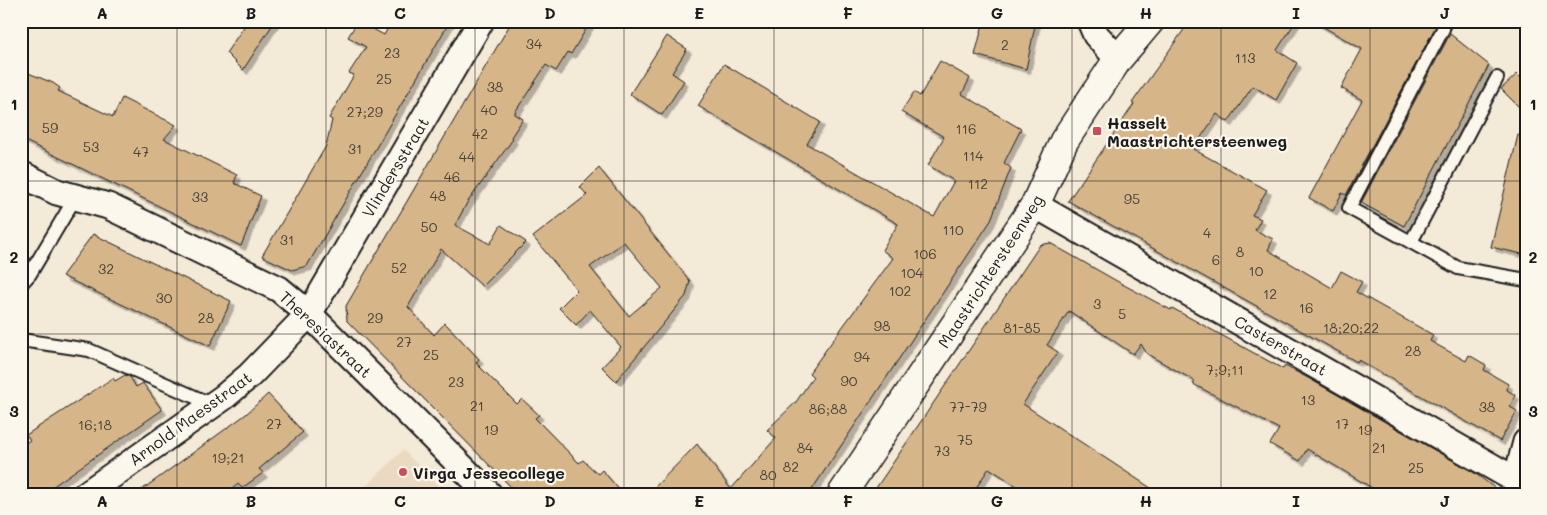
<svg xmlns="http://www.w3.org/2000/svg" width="1547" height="515" font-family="Mali,sans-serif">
	<defs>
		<filter id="shadow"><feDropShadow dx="4.5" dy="4.5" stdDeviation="0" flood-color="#0004"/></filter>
	</defs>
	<rect width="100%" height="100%" fill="#f4ead8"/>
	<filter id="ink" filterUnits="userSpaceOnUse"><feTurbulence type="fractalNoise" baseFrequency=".02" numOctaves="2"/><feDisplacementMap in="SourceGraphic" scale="10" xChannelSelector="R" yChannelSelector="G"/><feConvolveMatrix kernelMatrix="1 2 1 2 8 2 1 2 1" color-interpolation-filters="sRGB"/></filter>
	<g filter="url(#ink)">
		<path fill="#ebdac0" d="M 403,450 L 447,494 L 358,494 Z"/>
		<g fill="#d6b689" stroke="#1c1c1c" fill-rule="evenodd" filter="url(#shadow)">
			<path d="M 248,21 L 275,21 L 243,70 L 226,53 Z"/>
			<path d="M 358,21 L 384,35 L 392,21 L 450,21 L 307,266 L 292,270 L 262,256 L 326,146 L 332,120 L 329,118 L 354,75 L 349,73 L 366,47 L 348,37 Z"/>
			<path d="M 512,21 L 591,21 L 571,54 L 568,52 L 556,71 L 546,65 L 515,112 L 515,114 L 523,119 L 511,137 L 513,139 L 467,203 L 455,225 L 490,244 L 501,225 L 526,242 L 482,286 L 441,249 L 408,307 L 434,335 L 445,323 L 479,359 L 476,363 L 517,404 L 522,399 L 539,415 L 535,418 L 579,463 L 583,460 L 598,474 L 602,470 L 623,494 L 518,494 L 347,321 L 346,306 Z"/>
			<path d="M 996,21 L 1036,21 L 1026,69 L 975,55 L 983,24 L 994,26 Z"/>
			<path d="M 1190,21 L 1296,21 L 1277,50 L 1297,63 L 1276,100 L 1253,86 L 1228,122 L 1217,114 L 1193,149 L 1267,190 L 1252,215 L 1261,219 L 1255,230 L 1273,239 L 1268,250 L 1332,288 L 1341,271 L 1362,282 L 1356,292 L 1433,335 L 1430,341 L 1466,361 L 1469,355 L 1486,365 L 1484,370 L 1508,384 L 1507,390 L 1515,395 L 1510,407 L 1517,411 L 1500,441 L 1358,360 L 1357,362 L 1068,201 L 1134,104 L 1132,103 Z"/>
			<path d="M 1313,21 L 1434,21 L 1437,24 L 1346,195 L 1342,193 L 1333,211 L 1309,198 L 1362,100 L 1341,88 L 1362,49 Z"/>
			<path d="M 1450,34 L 1489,65 L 1404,226 L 1361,203 Z"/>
			<path d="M 667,36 L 687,49 L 672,73 L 684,81 L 662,115 L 630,94 Z"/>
			<path d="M 940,61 L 970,78 L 962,94 L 1021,129 L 1004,163 L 1011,168 L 990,222 L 809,494 L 648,494 L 697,444 L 731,489 L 776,438 L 767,430 L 796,402 L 813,377 L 809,373 L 893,258 L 882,250 L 898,224 L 698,106 L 724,64 L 820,122 L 807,144 L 934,217 L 954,181 L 928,165 L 944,137 L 901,112 L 914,92 L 920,96 Z"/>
			<path d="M 21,70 L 53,83 L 60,88 L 58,91 L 113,117 L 122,98 L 176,125 L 164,139 L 237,175 L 234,183 L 261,196 L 241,246 L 21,139 Z"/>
			<path d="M 1517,74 L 1526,83 L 1526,114 L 1501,89 Z"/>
			<path d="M 1518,135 L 1526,136 L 1526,255 L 1491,247 Z"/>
			<path d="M 599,168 L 690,281 L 686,296 L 616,381 L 602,367 L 621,347 L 590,310 L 576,325 L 559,308 L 577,290 L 533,237 L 587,195 L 580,187 ZM 624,242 L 662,288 L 629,316 L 590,267 Z"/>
			<path d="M 93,234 L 231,301 L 210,346 L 62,276 Z"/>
			<path d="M 1050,243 L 1122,284 L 1171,310 L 1172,308 L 1283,369 L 1285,366 L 1308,378 L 1473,472 L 1503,494 L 1382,494 L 1307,449 L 1300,461 L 1270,444 L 1279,429 L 1193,384 L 1195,381 L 1147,354 L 1141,344 L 1133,354 L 1069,311 L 1047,345 L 1058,352 L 1023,404 L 1160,494 L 1029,494 L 989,468 L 972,494 L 872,494 L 1040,245 Z"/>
			<path d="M 125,375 L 130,377 L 136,387 L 143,383 L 162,410 L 42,494 L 21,494 L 21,446 L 30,440 L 26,435 L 113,378 L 115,381 Z"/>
			<path d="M 268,394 L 303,432 L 259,469 L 263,473 L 242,488 L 238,484 L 226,494 L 136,494 L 245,415 Z"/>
		</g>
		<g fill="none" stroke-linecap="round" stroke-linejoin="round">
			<defs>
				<g id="service">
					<path d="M 1443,29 L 1349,208 L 1458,268 L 1526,280"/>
					<path d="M 1411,242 L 1497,78"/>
					<path d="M 21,284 L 30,274 L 75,198"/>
					<path d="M 21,340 L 89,350 L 213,405"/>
				</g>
				<g id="minor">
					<path d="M 1090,21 L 1096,35 L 1118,59"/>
					<path d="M 21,174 L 57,192 L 108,206 L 279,289 L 309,314 L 489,494"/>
					<path d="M 1035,205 L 1526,486"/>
					<path d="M 1516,480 L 1526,442"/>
					<path d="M 86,494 L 224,397 L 250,375 L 309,314 L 481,21"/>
				</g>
				<path id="secondary" d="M 842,494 L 1035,205 L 1064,141 L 1118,59 L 1150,21"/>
			</defs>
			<use href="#service" stroke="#1c1c1c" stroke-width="16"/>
			<use href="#minor" stroke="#1c1c1c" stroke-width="29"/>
			<use href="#secondary" stroke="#1c1c1c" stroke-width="31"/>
			<use href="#service" stroke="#fbf7ec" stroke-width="12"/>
			<use href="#minor" stroke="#fbf7ec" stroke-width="25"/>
			<use href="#secondary" stroke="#fbf7ec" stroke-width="28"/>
		</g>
	</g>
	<path fill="none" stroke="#1c1c1c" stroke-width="1" stroke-opacity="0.55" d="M 177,21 L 177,494M 326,21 L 326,494M 475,21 L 475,494M 624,21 L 624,494M 774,21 L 774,494M 923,21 L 923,494M 1072,21 L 1072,494M 1221,21 L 1221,494M 1370,21 L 1370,494M 21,181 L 1526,181M 21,334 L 1526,334"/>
	<g fill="#d1495b" stroke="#fbf7ec" stroke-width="2">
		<rect x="1092" y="126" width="10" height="10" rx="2.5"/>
		<circle cx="403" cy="472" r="5"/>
	</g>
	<g text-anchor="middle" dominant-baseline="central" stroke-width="4.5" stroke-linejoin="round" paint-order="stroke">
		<g font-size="14" fill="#4a4237">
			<text x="534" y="43">34</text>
			<text x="1005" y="44">2</text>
			<text x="392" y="52">23</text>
			<text x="1245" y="57">113</text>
			<text x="384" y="78">25</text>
			<text x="495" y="86">38</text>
			<text x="489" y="109">40</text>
			<text x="365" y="111">27;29</text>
			<text x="50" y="127">59</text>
			<text x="966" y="128">116</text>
			<text x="480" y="133">42</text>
			<text x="91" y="146">53</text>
			<text x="355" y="148">31</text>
			<text x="141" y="151">47</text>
			<text x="973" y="155">114</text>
			<text x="467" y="156">44</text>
			<text x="452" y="176">46</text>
			<text x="978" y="183">112</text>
			<text x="438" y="195">48</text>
			<text x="200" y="196">33</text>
			<text x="1132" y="198">95</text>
			<text x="429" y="226">50</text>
			<text x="953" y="229">110</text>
			<text x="1207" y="232">4</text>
			<text x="287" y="239">31</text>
			<text x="1240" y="251">8</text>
			<text x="925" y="253">106</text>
			<text x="1216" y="259">6</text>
			<text x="399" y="267">52</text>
			<text x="106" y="268">32</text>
			<text x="1256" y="270">10</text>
			<text x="912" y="272">104</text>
			<text x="900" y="290">102</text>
			<text x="1270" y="293">12</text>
			<text x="164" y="297">30</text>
			<text x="1097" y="303">3</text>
			<text x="1306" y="307">16</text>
			<text x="1122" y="313">5</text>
			<text x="206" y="317">28</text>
			<text x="375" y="317">29</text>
			<text x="882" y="325">98</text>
			<text x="1022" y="327">81-85</text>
			<text x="1351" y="327">18;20;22</text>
			<text x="404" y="341">27</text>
			<text x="1413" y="350">28</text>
			<text x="431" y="354">25</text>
			<text x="862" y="356">94</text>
			<text x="1225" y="369">7;9;11</text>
			<text x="849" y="380">90</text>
			<text x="456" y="381">23</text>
			<text x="1308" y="399">13</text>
			<text x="477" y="405">21</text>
			<text x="968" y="406">77-79</text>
			<text x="1487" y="406">38</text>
			<text x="828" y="408">86;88</text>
			<text x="274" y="423">27</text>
			<text x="1342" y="423">17</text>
			<text x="95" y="424">16;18</text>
			<text x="491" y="429">19</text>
			<text x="1365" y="429">19</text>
			<text x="965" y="439">75</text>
			<text x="805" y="447">84</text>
			<text x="1379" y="447">21</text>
			<text x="942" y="450">73</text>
			<text x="228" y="457">19;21</text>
			<text x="791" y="466">82</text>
			<text x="1416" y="467">25</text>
			<text x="768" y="474">80</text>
		</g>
		<g font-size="16" font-weight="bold" fill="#1c1c1c" stroke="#fbf7ec" text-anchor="start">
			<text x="1107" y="122">Hasselt<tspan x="1107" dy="18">Maastrichtersteenweg</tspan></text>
			<text x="413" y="472">Virga Jessecollege</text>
		</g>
		<g font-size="16" fill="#1c1c1c" stroke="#fbf7ec">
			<text transform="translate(395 167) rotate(-59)">Vlindersstraat</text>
			<text transform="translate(990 271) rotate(-57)">Maastrichtersteenweg</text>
			<text transform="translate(326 334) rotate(43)">Theresiastraat</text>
			<text transform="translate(1281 345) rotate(30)">Casterstraat</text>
			<text transform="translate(190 418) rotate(-36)">Arnold Maesstraat</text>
		</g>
	</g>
	<rect width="1547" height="515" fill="none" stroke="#fbf7ec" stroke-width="55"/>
	<rect x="28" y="28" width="1492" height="460" fill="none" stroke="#1c1c1c" stroke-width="2"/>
	<g font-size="16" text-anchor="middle" font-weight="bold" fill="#1c1c1c">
		<text x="102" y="19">A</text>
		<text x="251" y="19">B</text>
		<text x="400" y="19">C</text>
		<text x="550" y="19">D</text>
		<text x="699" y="19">E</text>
		<text x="848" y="19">F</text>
		<text x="997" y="19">G</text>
		<text x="1146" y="19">H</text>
		<text x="1296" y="19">I</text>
		<text x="1445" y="19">J</text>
		<text x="14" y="110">1</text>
		<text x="1533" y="110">1</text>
		<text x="14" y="263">2</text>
		<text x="1533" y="263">2</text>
		<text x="14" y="417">3</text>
		<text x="1533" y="417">3</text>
		<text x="102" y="507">A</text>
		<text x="251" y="507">B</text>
		<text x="400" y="507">C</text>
		<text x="550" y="507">D</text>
		<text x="699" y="507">E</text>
		<text x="848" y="507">F</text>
		<text x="997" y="507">G</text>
		<text x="1146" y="507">H</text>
		<text x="1296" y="507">I</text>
		<text x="1445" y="507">J</text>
	</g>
</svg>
